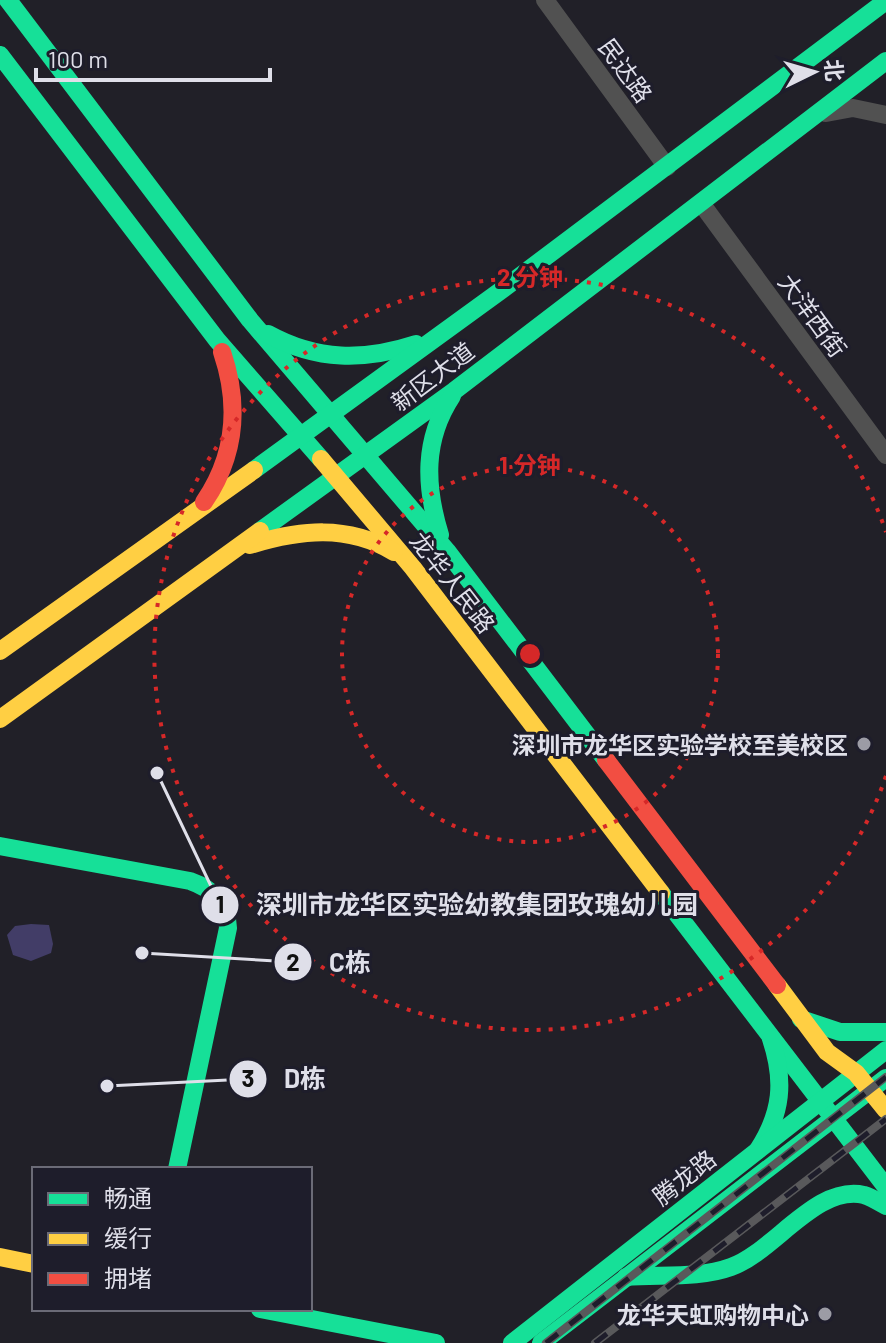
<svg xmlns="http://www.w3.org/2000/svg" width="886" height="1343" font-family="Barlow,'Noto Sans SC',sans-serif">
	<rect width="100%" height="100%" fill="#212028"/>
	<path fill="#423d67" d="M 31,924 L 49,925 L 53,944 L 51,953 L 31,961 L 13,955 L 7,935 L 15,926 Z"/>
	<g fill="none" stroke-linecap="round" stroke-linejoin="round">
		<g stroke="#515151" stroke-width="18">
			<path d="M 545,0 L 667,167"/>
			<path d="M 826,113 L 853,108 L 886,115"/>
			<path d="M 701,203 L 886,455"/>
		</g>
		<g stroke="#16e098" stroke-width="18">
			<path d="M 8,0 L 250,320 L 447,551 L 606,760"/>
			<path d="M 0,55 L 217,340 L 321,459"/>
			<path d="M 268,334 C 317,361 364,361 416,344"/>
			<path d="M 254,470 L 503,289 L 886,1"/>
			<path d="M 260,531 L 454,391 L 886,61"/>
			<path d="M 440,535 C 425,486 423,440 452,396"/>
			<path d="M 0,846 L 190,881 C 213,889 227,903 228,928 L 177,1169"/>
			<path d="M 661,893 L 886,1187"/>
			<path d="M 801,1019 L 840,1032 L 886,1032"/>
			<path d="M 758,1150 C 782,1113 785,1081 771,1039"/>
			<path d="M 626,1277 C 660,1274 698,1279 731,1267 C 774,1252 816,1184 864,1195 C 871,1197 879,1202 886,1206"/>
			<path d="M 260,1309 L 436,1343"/>
			<path d="M 512,1343 L 886,1050"/>
			<path d="M 541,1343 L 886,1078"/>
		</g>
		<g stroke="#ffcf43" stroke-width="18">
			<path d="M 321,459 L 413,568 L 661,893"/>
			<path d="M 250,545 C 300,530 347,524 394,552"/>
			<path d="M 0,651 L 254,470"/>
			<path d="M 0,719 L 260,531"/>
			<path d="M 777,985 L 827,1052 L 856,1073 L 886,1110"/>
			<path d="M 0,1257 L 34,1264"/>
		</g>
		<g stroke="#f24e42" stroke-width="18">
			<path d="M 204,502 C 236,455 240,405 222,352"/>
			<path d="M 606,760 L 777,985"/>
		</g>
		<defs>
			<g id="rail">
				<path d="M 546,1343 L 886,1077"/>
				<path d="M 595,1343 L 886,1119"/>
			</g>
		</defs>
		<use href="#rail" stroke="#59595b" stroke-width="8"/>
		<use href="#rail" stroke="#1e1d2b" stroke-width="5" stroke-dasharray="15" stroke-linecap="butt"/>
	</g>
	<g fill="none" stroke="#d62828" stroke-width="4" stroke-dasharray="4 8">
		<circle cx="530" cy="654" r="188"/>
		<path d="M886 776A376 376 0 1 1 886 532"/>
	</g>
	<g fill="#9c9ca5" stroke="#1e1d2b" stroke-width="3">
		<circle cx="864" cy="744" r="8"/>
		<circle cx="825" cy="1314" r="8"/>
	</g>
	<g text-anchor="middle" dominant-baseline="central" stroke-width="6" stroke-linejoin="round" paint-order="stroke">
		<g font-size="24" fill="#dfdfe9" stroke="#1e1d2b">
			<text transform="translate(626 70) rotate(54)">民达路</text>
			<text transform="translate(813 315) rotate(54)">大洋西街</text>
			<text transform="translate(432 376) rotate(-37)">新区大道</text>
			<text transform="translate(453 582) rotate(52)">龙华人民路</text>
			<text transform="translate(684 1177) rotate(-38)">腾龙路</text>
		</g>
		<g font-size="24" font-weight="bold" fill="#dfdfe9" stroke="#1e1d2b" text-anchor="end">
			<text x="848" y="744">深圳市龙华区实验学校至美校区</text>
			<text x="809" y="1314">龙华天虹购物中心</text>
		</g>
	</g>
	<circle cx="530" cy="654" r="12" fill="#d62828" stroke="#1e1d2b" stroke-width="4"/>
	<g font-size="24" text-anchor="middle" font-weight="bold" fill="#d62828" stroke="#1e1d2b" stroke-width="6" stroke-linejoin="round" paint-order="stroke">
		<text x="530" y="286">2 分钟</text>
		<text x="530" y="474">1 分钟</text>
	</g>
	<path fill="none" stroke="#dfdfe9" stroke-width="3" d="M157 773L220 905M142 953L293 962M107 1086L248 1079"/>
	<g fill="#dfdfe9" stroke="#1e1d2b" stroke-width="3">
		<circle cx="157" cy="773" r="8"/>
		<circle cx="142" cy="953" r="8"/>
		<circle cx="107" cy="1086" r="8"/>
		<circle cx="220" cy="905" r="20"/>
		<circle cx="293" cy="962" r="20"/>
		<circle cx="248" cy="1079" r="20"/>
	</g>
	<g font-size="24" text-anchor="middle" font-weight="bold" fill="#111">
		<text x="220" y="913">1</text>
		<text x="293" y="971">2</text>
		<text x="248" y="1087">3</text>
	</g>
	<g font-size="26" text-anchor="middle" font-weight="bold" fill="#dfdfe9" stroke="#1e1d2b" stroke-width="6" stroke-linejoin="round" paint-order="stroke">
		<text x="477" y="914">深圳市龙华区实验幼教集团玫瑰幼儿园</text>
		<text x="350" y="972">C栋</text>
		<text x="305" y="1088">D栋</text>
	</g>
	<rect x="32" y="1167" width="280" height="144" fill="#1e1d2b" stroke="#6b6b77" stroke-width="2"/>
	<rect x="48" y="1193" width="40" height="12" fill="#16e098" stroke="#6b6b77" stroke-width="2"/>
	<text x="104" y="1207" font-size="24" fill="#dfdfe9">畅通</text>
	<rect x="48" y="1233" width="40" height="12" fill="#ffcf43" stroke="#6b6b77" stroke-width="2"/>
	<text x="104" y="1247" font-size="24" fill="#dfdfe9">缓行</text>
	<rect x="48" y="1273" width="40" height="12" fill="#f24e42" stroke="#6b6b77" stroke-width="2"/>
	<text x="104" y="1287" font-size="24" fill="#dfdfe9">拥堵</text>
	<g transform="translate(814 72) rotate(85)" stroke="#1e1d2b" stroke-width="6" paint-order="stroke">
	<path d="M0-6L14 30L0 20L-14 30Z" fill="#dfdfe9"/>
	<text y="-12" font-size="22" font-weight="bold" text-anchor="middle" fill="#dfdfe9">北</text>
	</g>
	<path d="M36 68v12h234v-12" fill="none" stroke="#dfdfe9" stroke-width="4"/>
	<text x="48" y="68" font-size="24" fill="#dfdfe9" stroke="#1e1d2b" stroke-width="6" paint-order="stroke">100 m</text>
</svg>
